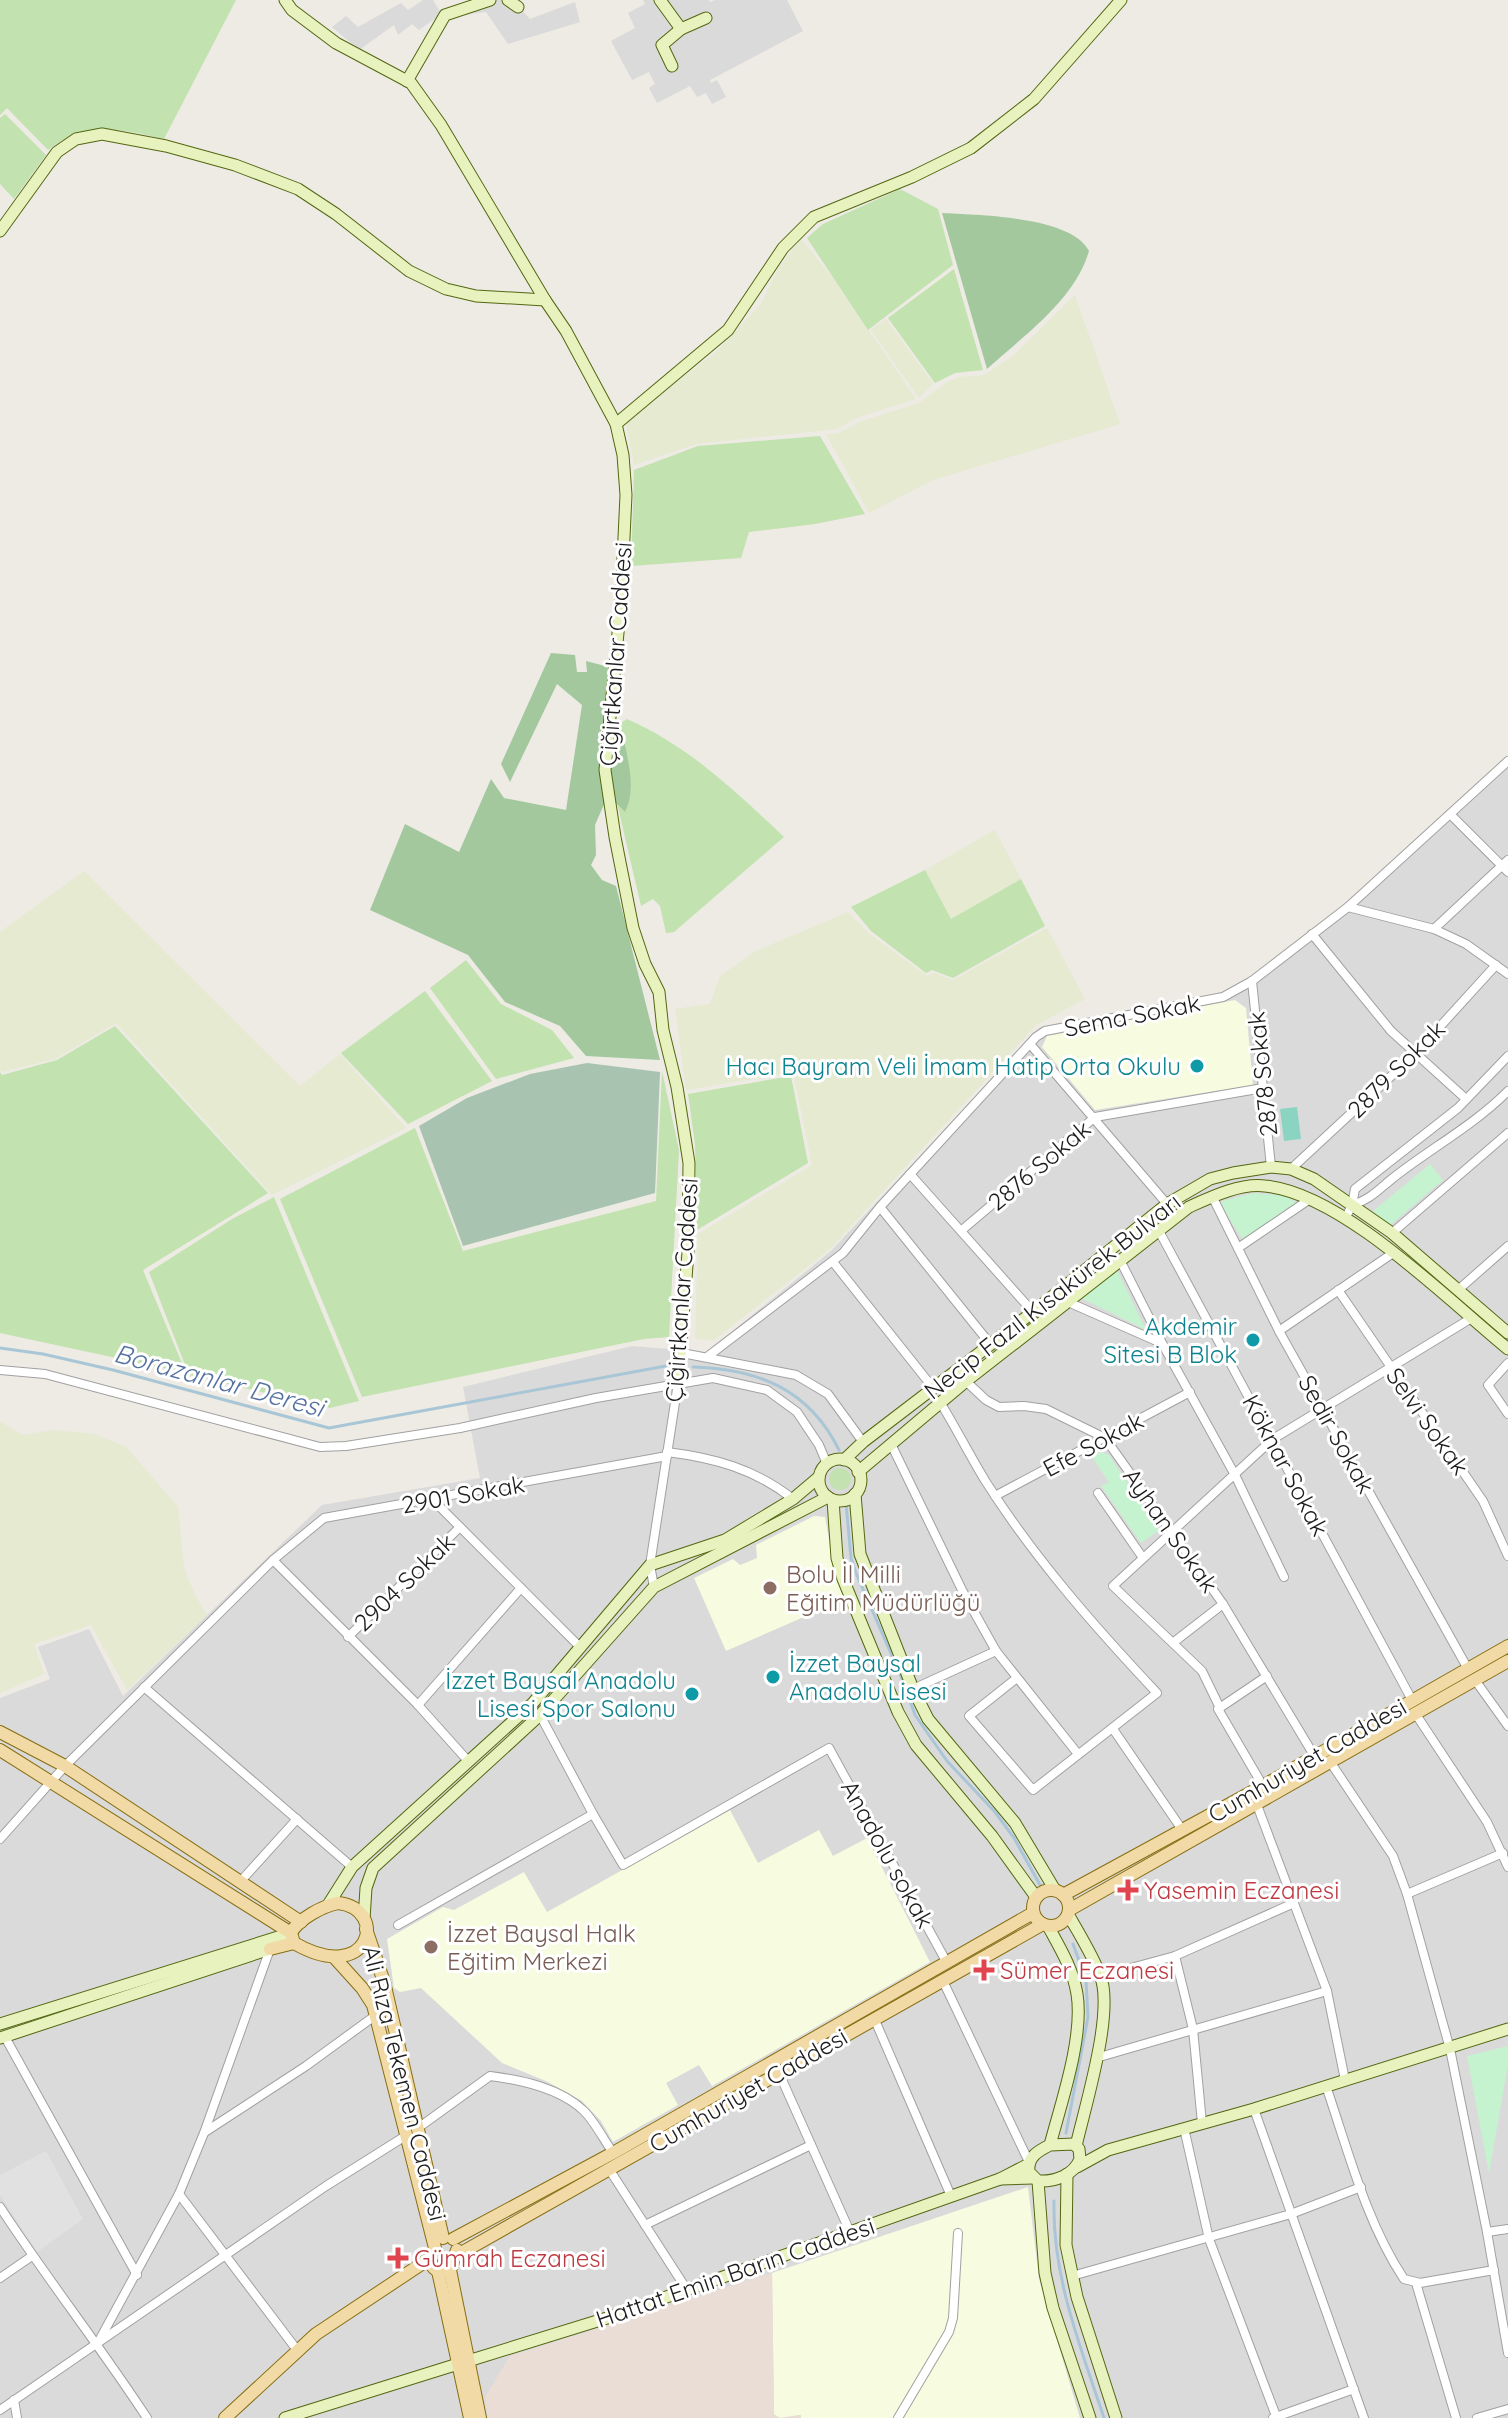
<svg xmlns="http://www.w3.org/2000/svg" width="1508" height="2418" font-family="Quicksand,sans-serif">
	<rect width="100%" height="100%" fill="#edebe4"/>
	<g fill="#dbdada">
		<path d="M 423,0 L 433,0 L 441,13 L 478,0 L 513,0 L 530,19 L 575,2 L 580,22 L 508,44 L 486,12 L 436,18 L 419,30 L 412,24 L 398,35 L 394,25 L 359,50 L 332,27 L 346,16 L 358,27 L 401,3 L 408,10 Z"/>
		<path d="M 643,0 L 709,0 L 710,2 L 715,0 L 787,0 L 803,31 L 710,80 L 711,83 L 717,80 L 726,97 L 712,104 L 706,93 L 697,97 L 690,86 L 657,103 L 649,88 L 655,84 L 649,72 L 632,80 L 611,41 L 635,28 L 628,13 L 645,4 Z"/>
		<path d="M 1508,758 L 1508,2418 L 0,2418 L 0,1698 L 50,1679 L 38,1647 L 89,1629 L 123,1696 L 322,1505 L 480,1478 L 463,1387 L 632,1346 L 707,1352 L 831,1251 L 1040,1027 L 1230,992 L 1349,905 Z"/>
	</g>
	<g fill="#f7fbdf">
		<path d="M 1235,1000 L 1246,1008 L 1253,1085 L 1095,1110 L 1042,1047 L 1047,1036 Z"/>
		<path d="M 814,1516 L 825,1517 L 835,1573 L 845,1599 L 726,1651 L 694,1578 L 733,1559 L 740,1565 L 757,1558 L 756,1545 Z"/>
		<path d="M 730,1810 L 758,1863 L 819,1830 L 833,1856 L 867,1838 L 930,1962 L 712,2086 L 699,2065 L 666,2083 L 678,2105 L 613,2142 L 601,2121 L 582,2101 L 548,2082 L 502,2063 L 421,1988 L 400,1992 L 394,1988 L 387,1939 L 443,1907 L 454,1910 L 524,1872 L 547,1912 Z"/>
		<path d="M 1028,2187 L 1039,2279 L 1080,2418 L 801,2418 L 800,2415 L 780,2418 L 774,2415 L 772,2273 Z"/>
	</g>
	<path fill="#eaddd5" d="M 772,2273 L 774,2414 L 780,2418 L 801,2415 L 801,2418 L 488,2418 L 485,2397 L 510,2356 Z"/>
	<g fill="#e5ead1">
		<path d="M 801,239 L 832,277 L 916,399 L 859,417 L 836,429 L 696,444 L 634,465 L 626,422 L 717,351 L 761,304 L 778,269 Z"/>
		<path d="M 1075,295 L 1120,424 L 933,480 L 869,513 L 826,434 L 837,434 L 862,421 L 919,403 L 947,382 L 960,377 L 984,375 L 1014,355 Z"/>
		<path d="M 886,319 L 933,384 L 919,398 L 871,330 Z"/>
		<path d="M 995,830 L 1021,879 L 951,919 L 925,870 Z"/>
		<path d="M 84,871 L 300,1086 L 340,1054 L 406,1128 L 272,1195 L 116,1023 L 55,1059 L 2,1072 L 0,1069 L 0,932 Z"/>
		<path d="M 848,912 L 868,933 L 927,976 L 934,973 L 953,980 L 1047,928 L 1085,999 L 1036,1025 L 830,1249 L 714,1340 L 695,1339 L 698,1234 L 812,1165 L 793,1072 L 686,1090 L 675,1009 L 710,1004 L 720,976 L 756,951 Z"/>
		<path d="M 0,1421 L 22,1435 L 54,1430 L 94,1434 L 126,1447 L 178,1507 L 184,1568 L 195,1595 L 207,1615 L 127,1690 L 91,1625 L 34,1644 L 44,1674 L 0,1693 Z"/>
	</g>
	<g fill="#c2e2af">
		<path d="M 0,0 L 236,0 L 164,139 C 120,129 87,120 48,150 L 7,108 L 0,115 Z"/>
		<path d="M 5,114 L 46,155 L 14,199 L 0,184 L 0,118 Z"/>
		<path d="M 900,189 L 938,209 L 953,265 L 868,330 L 807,238 L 823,224 Z"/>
		<path d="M 954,269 L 983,370 L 955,373 L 935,383 L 888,318 Z"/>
		<path d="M 820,436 L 865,514 L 815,524 L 749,532 L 741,558 L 631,566 L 634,470 L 698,446 Z"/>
		<path d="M 627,719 C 690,747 734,790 784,837 L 674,932 L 666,933 L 660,906 L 653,899 L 641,906 L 617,803 L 624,811 C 640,786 624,757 613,733 L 614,727 Z"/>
		<path d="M 925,870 L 951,919 L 1021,879 L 1045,926 L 953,978 L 932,970 L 926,973 L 871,931 L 851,907 Z"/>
		<path d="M 466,960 L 501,1004 L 552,1030 L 574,1058 L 496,1079 L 430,988 Z"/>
		<path d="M 425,991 L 492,1081 L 408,1124 L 341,1053 Z"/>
		<path d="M 115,1026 L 268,1193 L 143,1270 L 186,1373 L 0,1333 L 0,1072 L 2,1075 L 57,1060 Z"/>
		<path d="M 662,1071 L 679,1150 L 669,1337 L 644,1339 L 362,1397 L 280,1199 L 415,1128 L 463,1251 L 656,1201 Z"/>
		<path d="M 791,1076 L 808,1163 L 697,1230 L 695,1144 L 688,1094 Z"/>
		<path d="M 274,1197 L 359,1401 L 330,1408 L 189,1375 L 149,1272 L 232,1219 Z"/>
		<circle cx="840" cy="1479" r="11"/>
	</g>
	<g fill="#a4c89e">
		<path d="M 942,213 C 977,215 1072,216 1089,251 C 1075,300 1023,336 987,369 Z"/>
		<path d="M 551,653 L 575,655 L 577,672 L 587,672 L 586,661 L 609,667 L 602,737 L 622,729 C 626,755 638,788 625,812 L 608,795 L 595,825 L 596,855 L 591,865 L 602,880 L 616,886 L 660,1060 L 586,1056 L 560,1026 L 505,1002 L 468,955 L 370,910 L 405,824 L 459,852 L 491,779 L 504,798 L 566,810 L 582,705 L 557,684 L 510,782 L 501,764 Z"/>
	</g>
	<path fill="#a8c3b0" d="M 587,1063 L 660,1072 L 655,1193 L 463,1246 L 419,1126 L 467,1098 L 530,1074 Z"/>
	<g fill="#c6f3cf">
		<path d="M 1430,1164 L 1443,1180 L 1388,1227 L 1373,1211 Z"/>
		<path d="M 1254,1193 L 1285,1196 L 1297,1203 L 1243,1240 L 1219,1202 Z"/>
		<path d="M 1117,1270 L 1146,1330 L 1081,1298 Z"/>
		<path d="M 1101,1452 L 1109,1455 L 1159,1530 L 1141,1543 L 1101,1486 L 1109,1482 L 1089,1453 Z"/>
		<path d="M 1508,2046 L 1508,2064 L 1489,2173 L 1467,2056 Z"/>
	</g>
	<path fill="#8bd4c1" d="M 1297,1107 L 1301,1139 L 1284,1141 L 1280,1109 Z"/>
	<path fill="#e1e1e1" d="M 46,2151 L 83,2219 L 37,2252 L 0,2195 L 0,2175 Z"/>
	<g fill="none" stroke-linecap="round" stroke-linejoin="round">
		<g stroke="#a9c6d6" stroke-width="3">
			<path d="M 0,1348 L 43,1354 L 113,1370 L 329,1428 L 666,1366"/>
			<path d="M 693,1367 C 758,1369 809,1389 839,1450"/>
			<path d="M 846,1503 L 851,1558 L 856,1573 L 902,1679 L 915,1715 L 947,1761 L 995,1812 L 1014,1838 L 1040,1885"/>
			<path d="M 1066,2133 L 1088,2017 L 1086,1980 L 1073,1944"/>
			<path d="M 1054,2201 C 1052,2277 1081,2348 1104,2418"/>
		</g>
		<defs>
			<g id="street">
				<path d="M 1450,814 L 1508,872"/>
				<path d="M 1348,907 L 1434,929 L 1466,944 L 1508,974"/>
				<path d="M 1434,929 L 1508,860"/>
				<path d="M 1312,934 L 1391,1031 L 1466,1099"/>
				<path d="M 1252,981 L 1271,1167"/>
				<path d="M 1030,1044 L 1167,1204"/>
				<path d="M 1291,1169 L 1415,1054 L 1496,965"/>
				<path d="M 910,1174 L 1033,1312"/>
				<path d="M 1212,1196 L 1279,1331 L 1468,1669"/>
				<path d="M 1352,1205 C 1370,1200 1379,1189 1393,1178 C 1431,1148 1473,1126 1508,1091"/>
				<path d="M 880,1207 L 991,1345"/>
				<path d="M 1345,1219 L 1352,1205 L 1355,1189 L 1458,1108 L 1508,1056"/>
				<path d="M 962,1230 L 1095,1117 L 1263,1088"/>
				<path d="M 1159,1231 L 1412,1700"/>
				<path d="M 1392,1233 L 1508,1133"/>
				<path d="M 1238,1248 L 1310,1199"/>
				<path d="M 1120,1260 L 1162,1343 L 1235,1475 L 1284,1577"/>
				<path d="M 833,1262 L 934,1389"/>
				<path d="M 1338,1290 L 1483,1501 L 1508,1556"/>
				<path d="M 1458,1290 L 1508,1246"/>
				<path d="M 1068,1302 L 1161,1343"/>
				<path d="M 1279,1331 L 1393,1253"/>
				<path d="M 682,1353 L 796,1375 L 828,1394 L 863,1442"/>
				<path d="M 707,1357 L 843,1253 L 880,1207 L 1036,1037 L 1045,1031 L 1223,997 L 1252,981 L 1348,907 L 1508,761"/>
				<path d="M 1508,1363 L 1488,1385 L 1508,1414"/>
				<path d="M 0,1370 L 45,1374 L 320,1447 L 346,1446 L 460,1428 L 596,1398 L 713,1378 L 767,1390 L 797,1412 L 819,1445 L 827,1464"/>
				<path d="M 956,1372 L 986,1400 L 999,1407 L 1024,1406 L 1046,1409 L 1105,1438 L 1223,1604 L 1315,1757"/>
				<path d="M 940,1402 C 956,1428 970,1456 986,1482 C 1035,1559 1095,1627 1157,1693 L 1033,1790 L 969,1716 L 1017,1678"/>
				<path d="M 891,1444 L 963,1592 L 996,1651 L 1078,1754"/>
				<path d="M 667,1452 C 715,1458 755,1469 793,1499"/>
				<path d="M 1098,1493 L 1143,1558"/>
				<path d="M 995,1496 L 1190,1392"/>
				<path d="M 434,1501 L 581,1648"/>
				<path d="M 273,1560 L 418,1705 L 469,1762"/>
				<path d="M 654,1587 L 650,1565 L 678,1383"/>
				<path d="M 348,1637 L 460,1527"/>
				<path d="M 1174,1642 L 1223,1604"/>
				<path d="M 1475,1680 L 1508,1726"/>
				<path d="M 144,1687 L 352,1867"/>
				<path d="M 913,1689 L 996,1651"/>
				<path d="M 418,1705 L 521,1588"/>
				<path d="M 1220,1708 L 1202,1671 L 1113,1586 L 1273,1439 L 1470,1319"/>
				<path d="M 1415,1713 L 1487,1822 L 1508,1867"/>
				<path d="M 1113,1729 L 1183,1831"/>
				<path d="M 1331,1763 L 1393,1856 L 1407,1894 L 1450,2049 L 1487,2232 L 1508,2353"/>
				<path d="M 1263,1786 L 1218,1709 L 1267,1676"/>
				<path d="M 1257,1805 L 1327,1991 L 1345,2080"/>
				<path d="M 593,1814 L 623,1865 L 829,1748 L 946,1961"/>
				<path d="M 0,1839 L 65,1766 L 273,1560 L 324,1518 L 667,1456"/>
				<path d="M 240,1882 L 297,1819"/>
				<path d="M 1407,1894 L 1503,1853"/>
				<path d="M 398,1925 L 593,1814 L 540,1715"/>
				<path d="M 1101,1976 L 1175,1956"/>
				<path d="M 943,1981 L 1029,2162"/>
				<path d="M 874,2018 L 951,2196"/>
				<path d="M 5,2037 L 137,2275"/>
				<path d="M 1096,2058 L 1327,1991"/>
				<path d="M 779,2073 L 850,2232"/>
				<path d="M 1326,2086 C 1348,2150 1366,2222 1404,2279 L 1420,2283 L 1494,2270"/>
				<path d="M 1254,2109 L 1364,2418"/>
				<path d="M 1202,2123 L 1193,2029 L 1175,1956 L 1294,1903"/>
				<path d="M 418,2128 L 490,2076 C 522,2080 560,2088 584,2111 C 595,2122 604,2140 613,2153"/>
				<path d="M 1184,2128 L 1209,2239 L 1276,2416"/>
				<path d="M 205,2132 L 306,2066 L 376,2015"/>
				<path d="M 609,2169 L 687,2290"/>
				<path d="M 179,2194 L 297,2350"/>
				<path d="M 0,2207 C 47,2279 100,2346 147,2418"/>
				<path d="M 645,2225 L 811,2145"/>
				<path d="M 1487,2232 L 1508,2229"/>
				<path d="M 1072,2276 L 1291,2214 L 1361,2187"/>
				<path d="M 0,2278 L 32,2256"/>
				<path d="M 1416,2283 L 1456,2418"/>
				<path d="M 100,2339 L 179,2194 L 204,2133 L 270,1949"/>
				<path d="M 14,2400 L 17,2418"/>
				<path d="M 0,2410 L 326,2186 L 407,2135"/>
				<path d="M 898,2418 L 949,2332 L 953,2318 L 958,2233"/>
				<path d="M 1273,2418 L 1354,2389"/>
				<path d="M 1477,2418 L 1508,2409"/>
			</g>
			<g id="secondary">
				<path d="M 285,0 L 292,10 L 336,43 L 411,83 L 441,125 L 545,300 L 566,331 L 616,424 L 623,455 L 626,495 L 621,601 L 605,770 L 615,837 L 633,928 L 645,964 L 659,992 L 663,1030 L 677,1087 L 689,1163 L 688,1252 L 678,1383"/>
				<path d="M 508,0 L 518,7"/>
				<path d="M 660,0 L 681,29 L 706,18"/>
				<path d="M 672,66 L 662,45 L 681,29"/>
				<path d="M 407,81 L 445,15 L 490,0"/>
				<path d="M 0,231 L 57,152 L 76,139 L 102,134 L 166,146 L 235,165 L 298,189 L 336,214 L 409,271 L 446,289 L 476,296 L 545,300"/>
				<path d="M 616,424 L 728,330 L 783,248 L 814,217 L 912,177 L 971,148 L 1034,99 L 1121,0"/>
				<circle cx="840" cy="1480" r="21"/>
				<path d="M 844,1460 L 863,1442 L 1033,1312 L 1167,1204 L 1210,1179 L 1233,1173 L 1271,1167 L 1291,1169 L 1314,1179 L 1392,1233 L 1508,1333"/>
				<path d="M 858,1472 L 965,1382 L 1189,1207 C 1211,1197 1240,1183 1265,1186 C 1342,1193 1448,1300 1508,1349"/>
				<path d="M 855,1494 L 860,1554 L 913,1689 L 928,1719 L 1015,1823 L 1055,1890"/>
				<path d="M 833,1500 L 837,1558 L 843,1579 L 898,1712 L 916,1745 L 992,1836 L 1036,1897"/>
				<path d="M 328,1905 L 352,1867 L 533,1703 L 650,1565 L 725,1540 L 793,1499 L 819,1477"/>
				<path d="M 1068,1914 C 1079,1934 1092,1954 1100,1975 C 1115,2011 1085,2106 1076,2146"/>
				<path d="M 364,1919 L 366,1888 L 373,1868 L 540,1715 L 654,1587 L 828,1497"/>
				<path d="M 1048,1926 C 1060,1948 1073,1969 1077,1994 C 1084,2037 1061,2103 1050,2145 C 1038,2151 1027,2157 1029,2172 L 1038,2181 C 1055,2182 1074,2175 1080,2159 L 1079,2149 L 1074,2144 L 1050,2145"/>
				<path d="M 0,2024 L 291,1933"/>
				<path d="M 0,2038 L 270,1949"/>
				<path d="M 1029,2164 L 1000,2179 L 1033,2178"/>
				<path d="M 1077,2167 L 1108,2150 L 1254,2109 L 1508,2029"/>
				<path d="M 1067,2174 L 1066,2245 L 1077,2297 L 1116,2418"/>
				<path d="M 1038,2181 L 1045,2273 L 1053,2308 L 1090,2418"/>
				<path d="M 468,2361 L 607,2318 L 1000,2179"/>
				<path d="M 285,2418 L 458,2364"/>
			</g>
			<g id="primary">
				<path d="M 0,1732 L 65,1766 L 301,1922"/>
				<path d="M 0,1750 L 291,1933"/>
				<circle cx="1051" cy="1908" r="18"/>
				<path d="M 1063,1895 L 1263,1786 L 1508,1646"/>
				<path d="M 338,1903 C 390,1909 370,1987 294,1943 L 291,1933 C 298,1919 323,1906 338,1903 Z"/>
				<path d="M 1069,1910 L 1508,1661"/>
				<path d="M 366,1929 L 384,1982 L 443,2238"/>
				<path d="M 270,1949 L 294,1943"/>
				<path d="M 334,1957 L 362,1988 L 373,2005 L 435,2248"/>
				<path d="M 453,2239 L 613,2153 L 1033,1913"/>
				<path d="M 457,2250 L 450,2270 L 480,2418"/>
				<path d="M 433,2254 L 430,2262 C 434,2271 441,2274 450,2270"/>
				<path d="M 454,2257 L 1043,1924"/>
				<path d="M 438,2271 L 470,2418"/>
				<path d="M 225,2418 L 316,2334 L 432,2257"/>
			</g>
		</defs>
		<use href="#street" stroke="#a1a1a1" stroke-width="10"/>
		<use href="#secondary" stroke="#536711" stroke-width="13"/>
		<use href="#primary" stroke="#866e11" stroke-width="14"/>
		<use href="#street" stroke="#fff" stroke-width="8"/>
		<use href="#secondary" stroke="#e8f2be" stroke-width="11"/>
		<use href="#primary" stroke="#f1daa5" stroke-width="12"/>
	</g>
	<g fill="#0f9aa8" stroke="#fff" stroke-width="3">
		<circle cx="1197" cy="1066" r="8"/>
		<circle cx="1253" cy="1340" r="8"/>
		<circle cx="773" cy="1677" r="8"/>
		<circle cx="692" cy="1694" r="8"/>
	</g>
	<g fill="#8d6e63" stroke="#fff" stroke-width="3">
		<circle cx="770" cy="1588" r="8"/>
		<circle cx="431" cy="1947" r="8"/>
	</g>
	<g fill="#e0444e" stroke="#fff" stroke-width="3">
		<path d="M1124 1878h8v8h8v8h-8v8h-8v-8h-8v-8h8z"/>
		<path d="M980 1958h8v8h8v8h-8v8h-8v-8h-8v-8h8z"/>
		<path d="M394 2246h8v8h8v8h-8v8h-8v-8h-8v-8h8z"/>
	</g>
	<g text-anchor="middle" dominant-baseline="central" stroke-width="6" stroke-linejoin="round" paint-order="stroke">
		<g font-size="24" fill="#1d1d1d" stroke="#fff">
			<text transform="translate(615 654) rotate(-86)">Çiğirtkanlar Caddesi</text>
			<text transform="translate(1132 1015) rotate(-11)">Sema Sokak</text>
			<text transform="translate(1396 1069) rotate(-45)">2879 Sokak</text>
			<text transform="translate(1262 1074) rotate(-96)">2878 Sokak</text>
			<text transform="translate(1039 1165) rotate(-40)">2876 Sokak</text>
			<text transform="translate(681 1290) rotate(-86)">Çiğirtkanlar Caddesi</text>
			<text transform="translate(1052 1296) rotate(-38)">Necip Fazıl Kısakürek Bulvarı</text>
			<text transform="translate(1428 1421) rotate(55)">Selvi Sokak</text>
			<text transform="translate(1337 1434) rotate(61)">Sedir Sokak</text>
			<text transform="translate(1093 1444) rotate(-28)">Efe Sokak</text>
			<text transform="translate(1286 1465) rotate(62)">Köknar Sokak</text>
			<text transform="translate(463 1494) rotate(-10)">2901 Sokak</text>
			<text transform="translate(1171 1530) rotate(55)">Ayhan Sokak</text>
			<text transform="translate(404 1582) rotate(-44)">2904 Sokak</text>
			<text transform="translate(1307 1760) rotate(-30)">Cumhuriyet Caddesi</text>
			<text transform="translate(888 1854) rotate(61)">Anadolu sokak</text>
			<text transform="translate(405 2083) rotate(76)">Ali Rıza Tekemen Caddesi</text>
			<text transform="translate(748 2090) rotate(-30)">Cumhuriyet Caddesi</text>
			<text transform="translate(735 2272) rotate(-19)">Hattat Emin Barın Caddesi</text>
		</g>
		<g font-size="24" fill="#0d838f" stroke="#fff" text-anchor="end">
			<text x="1181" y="1066">Hacı Bayram Veli İmam Hatip Orta Okulu</text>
			<text x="1237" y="1326">Akdemir<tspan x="1237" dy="28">Sitesi B Blok</tspan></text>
			<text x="789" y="1663" text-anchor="start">İzzet Baysal<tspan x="789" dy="28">Anadolu Lisesi</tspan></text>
			<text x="676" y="1680">İzzet Baysal Anadolu<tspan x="676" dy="28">Lisesi Spor Salonu</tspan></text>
		</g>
		<g font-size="24" fill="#785e54" stroke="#fff" text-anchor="start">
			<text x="786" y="1574">Bolu İl Milli<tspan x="786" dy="28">Eğitim Müdürlüğü</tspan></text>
			<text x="447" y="1933">İzzet Baysal Halk<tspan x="447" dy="28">Eğitim Merkezi</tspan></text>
		</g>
		<g font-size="24" fill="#be3a42" stroke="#fff" text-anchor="start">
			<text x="1144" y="1890">Yasemin Eczanesi</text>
			<text x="1000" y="1970">Sümer Eczanesi</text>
			<text x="414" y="2258">Gümrah Eczanesi</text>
		</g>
		<g font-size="26" font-style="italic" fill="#5571a2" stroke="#fff">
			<text transform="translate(219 1380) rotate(15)">Borazanlar Deresi</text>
		</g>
	</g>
</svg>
